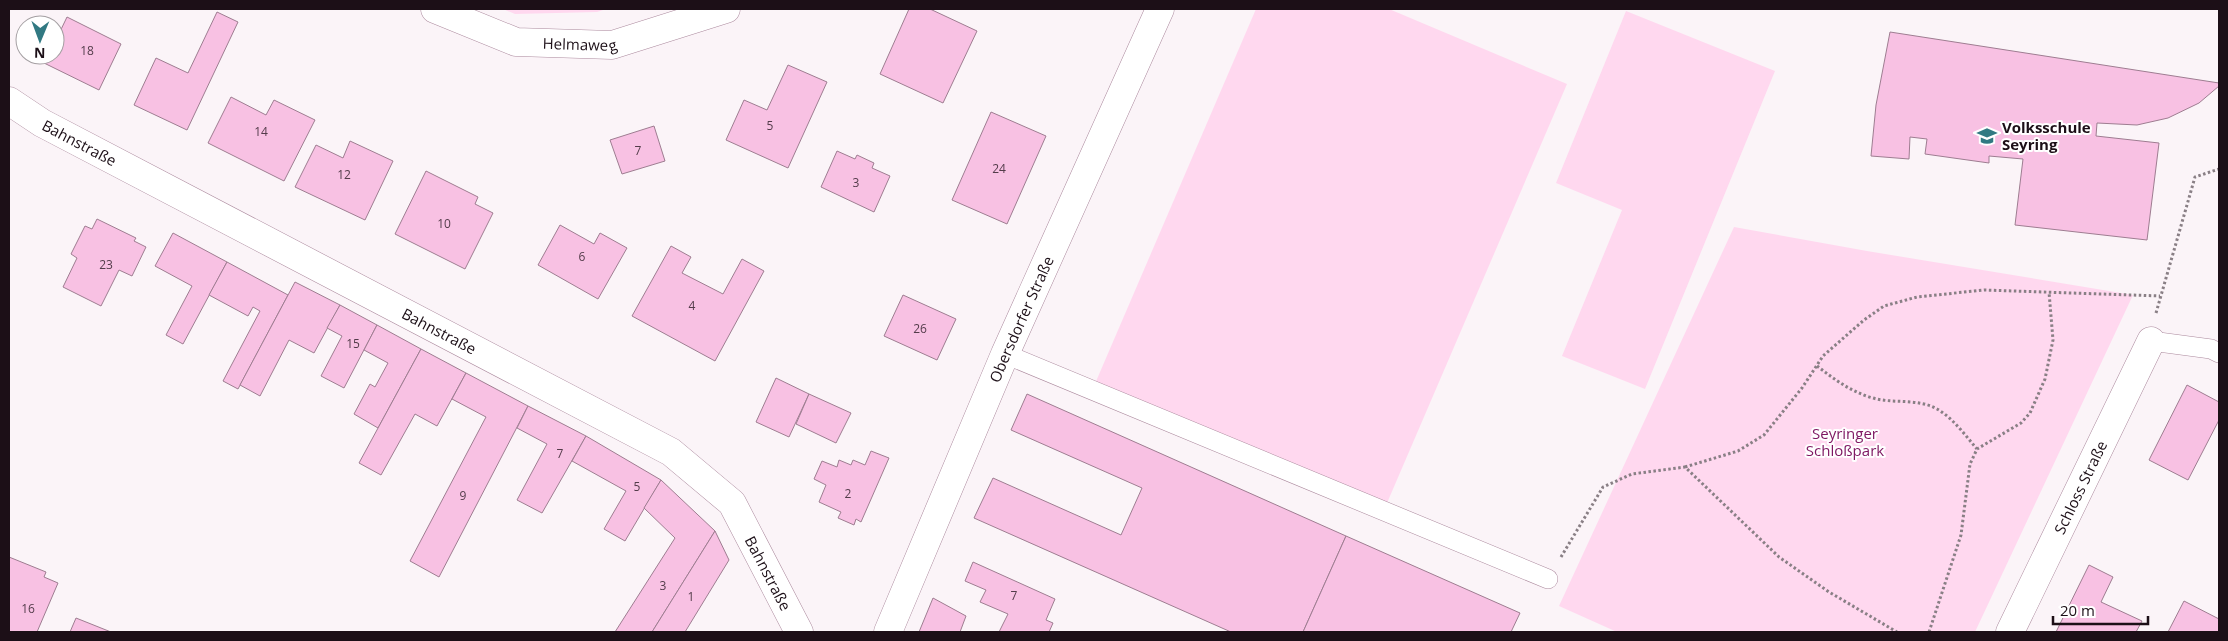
<svg xmlns="http://www.w3.org/2000/svg" width="2228" height="641" font-family="'Open Sans',sans-serif">
	<rect width="100%" height="100%" fill="#fbf4f8"/>
	<g fill="#ffd8ef">
		<path d="M 503,9 L 606,9 L 597,12 L 515,14 Z"/>
		<path d="M 1256,9 L 1389,9 L 1567,84 L 1381,517 L 1091,393 Z"/>
		<path d="M 1626,11 L 1775,71 L 1645,389 L 1562,356 L 1622,210 L 1556,183 Z"/>
		<path d="M 1734,227 L 1867,251 L 2133,295 L 1975,632 L 1617,632 L 1559,606 Z"/>
	</g>
	<g fill="#f8c1e3" stroke="#9e7d91">
		<path d="M 909,9 L 930,9 L 977,31 L 943,103 L 880,74 Z"/>
		<path d="M 217,12 L 238,22 L 187,130 L 134,105 L 156,58 L 188,73 Z"/>
		<path d="M 67,17 L 121,44 L 99,90 L 44,63 L 48,55 L 55,55 L 55,42 Z"/>
		<path d="M 1890,32 L 2219,83 L 2219,86 L 2199,103 L 2168,118 L 2137,125 L 2097,123 L 2096,136 L 2159,143 L 2147,240 L 2015,225 L 2023,159 L 1989,156 L 1989,163 L 1925,154 L 1927,139 L 1910,137 L 1909,159 L 1871,156 L 1876,105 Z"/>
		<path d="M 788,65 L 827,82 L 788,168 L 726,140 L 744,100 L 767,110 Z"/>
		<path d="M 231,97 L 266,115 L 274,100 L 315,120 L 284,181 L 208,143 Z"/>
		<path d="M 991,112 L 1046,136 L 1007,224 L 952,200 Z"/>
		<path d="M 654,126 L 665,161 L 622,174 L 610,140 Z"/>
		<path d="M 350,141 L 393,161 L 365,220 L 295,187 L 316,145 L 343,158 Z"/>
		<path d="M 837,151 L 855,159 L 857,155 L 874,163 L 872,168 L 890,176 L 874,212 L 821,187 Z"/>
		<path d="M 426,171 L 478,197 L 475,204 L 493,213 L 465,269 L 395,234 Z"/>
		<path d="M 97,219 L 136,238 L 134,241 L 146,247 L 132,276 L 119,270 L 101,306 L 63,287 L 77,258 L 71,254 L 85,226 L 92,229 Z"/>
		<path d="M 560,225 L 594,244 L 600,233 L 627,248 L 598,299 L 538,265 Z"/>
		<path d="M 173,233 L 227,262 L 183,344 L 166,335 L 192,286 L 155,266 Z"/>
		<path d="M 671,246 L 691,257 L 682,273 L 723,294 L 742,259 L 764,271 L 715,361 L 632,316 Z"/>
		<path d="M 227,262 L 288,295 L 238,389 L 223,381 L 260,311 L 253,307 L 248,316 L 209,295 Z"/>
		<path d="M 295,282 L 340,305 L 314,353 L 289,340 L 260,396 L 240,385 Z"/>
		<path d="M 903,295 L 956,319 L 937,360 L 884,336 Z"/>
		<path d="M 340,305 L 377,325 L 344,388 L 321,376 L 342,336 L 327,328 Z"/>
		<path d="M 377,325 L 421,349 L 378,428 L 354,414 L 370,384 L 375,387 L 388,363 L 364,350 Z"/>
		<path d="M 421,349 L 466,373 L 437,426 L 415,414 L 381,475 L 359,463 Z"/>
		<path d="M 466,373 L 528,406 L 439,577 L 410,561 L 486,417 L 452,399 Z"/>
		<path d="M 776,378 L 809,394 L 789,437 L 756,422 Z"/>
		<path d="M 2187,385 L 2219,402 L 2219,420 L 2188,480 L 2149,460 Z"/>
		<path d="M 809,394 L 851,413 L 836,443 L 796,424 Z"/>
		<path d="M 1027,394 L 1346,536 L 1303,632 L 1231,632 L 974,518 L 993,478 L 1121,535 L 1142,488 L 1011,430 Z"/>
		<path d="M 528,406 L 586,436 L 542,513 L 517,500 L 547,444 L 517,428 Z"/>
		<path d="M 586,436 L 661,480 L 625,541 L 604,529 L 626,491 L 572,461 Z"/>
		<path d="M 871,451 L 889,458 L 861,522 L 856,519 L 854,525 L 838,518 L 841,512 L 819,502 L 826,485 L 814,479 L 822,461 L 837,467 L 839,460 L 851,465 L 853,460 L 865,465 Z"/>
		<path d="M 661,480 L 715,531 L 652,632 L 615,632 L 675,538 L 644,508 Z"/>
		<path d="M 715,531 L 729,560 L 685,632 L 652,632 Z"/>
		<path d="M 1346,536 L 1520,613 L 1511,632 L 1303,632 Z"/>
		<path d="M 9,557 L 46,572 L 44,577 L 58,583 L 37,632 L 9,632 Z"/>
		<path d="M 973,562 L 1055,599 L 1046,620 L 1053,623 L 1049,632 L 999,632 L 1008,614 L 980,602 L 986,590 L 965,581 Z"/>
		<path d="M 2089,565 L 2113,577 L 2101,602 L 2142,621 L 2136,632 L 2056,632 Z"/>
		<path d="M 933,598 L 966,616 L 960,632 L 919,632 Z"/>
		<path d="M 2184,601 L 2219,619 L 2219,632 L 2168,632 Z"/>
		<path d="M 76,618 L 111,632 L 70,632 Z"/>
	</g>
	<g fill="none" stroke-linecap="round" stroke-linejoin="round">
		<defs>
			<g id="lane">
				<path d="M 2151,341 L 2211,349 L 2219,353"/>
				<path d="M 1005,354 L 1548,579"/>
			</g>
			<g id="street">
				<path id="s1" d="M 435,9 L 516,42 L 612,45 L 726,9"/>
				<path id="s2" d="M 9,101 L 42,123 L 671,452 L 732,503 L 799,632"/>
				<path id="s3" d="M 2010,632 L 2151,341"/>
			</g>
			<g id="secondary">
				<path id="s4" d="M 888,632 L 1005,354 L 1160,9"/>
			</g>
		</defs>
		<use href="#lane" stroke="#ac8a9e" stroke-width="20"/>
		<use href="#street" stroke="#ac8a9e" stroke-width="29"/>
		<use href="#secondary" stroke="#ac8a9e" stroke-width="29"/>
		<g stroke="#897f85" stroke-width="3" stroke-dasharray="2.5 2.5" stroke-linecap="butt">
			<path d="M 2156,313 L 2195,177 L 2219,169"/>
			<path d="M 1817,366 C 1834,379 1851,392 1873,398 C 1893,404 1918,398 1937,409 C 1953,418 1965,435 1977,449"/>
			<path d="M 1685,467 L 1738,451 L 1764,435 L 1802,388 L 1823,356 L 1864,320 L 1884,306 L 1917,297 L 1984,290 L 2160,296"/>
			<path d="M 1561,557 L 1603,487 L 1632,474 L 1685,467 L 1779,557 L 1829,592 L 1897,632"/>
			<path d="M 1929,632 L 1961,535 L 1970,464 L 1977,449 L 2021,423 L 2030,413 L 2045,379 L 2053,340 L 2049,292"/>
		</g>
		<use href="#lane" stroke="#fff" stroke-width="19"/>
		<use href="#street" stroke="#fff" stroke-width="28"/>
		<use href="#secondary" stroke="#fff" stroke-width="28"/>
	</g>
	<defs>
		<symbol id="school-bare" viewBox="-9 -9 18 18"><path d="M0-5L7-2L0 1L-7-2ZM-4 1L0 2.5L4 1V4Q0 6-4 4Z" fill="#317982" stroke="#fff" stroke-width="2.5" paint-order="stroke"/></symbol>
	</defs>
	<g fill-rule="evenodd">
		<use href="#school-bare" x="1973" y="122" width="28" height="28"/>
	</g>
	<g text-anchor="middle" dominant-baseline="central" stroke-width="4" stroke-linejoin="round" paint-order="stroke">
		<g font-size="12" fill="#533c4a">
			<text x="87" y="50">18</text>
			<text x="770" y="125">5</text>
			<text x="261" y="131">14</text>
			<text x="638" y="150">7</text>
			<text x="999" y="168">24</text>
			<text x="344" y="174">12</text>
			<text x="856" y="182">3</text>
			<text x="444" y="223">10</text>
			<text x="582" y="256">6</text>
			<text x="106" y="264">23</text>
			<text x="692" y="305">4</text>
			<text x="920" y="328">26</text>
			<text x="353" y="343">15</text>
			<text x="560" y="453">7</text>
			<text x="637" y="486">5</text>
			<text x="848" y="493">2</text>
			<text x="463" y="495">9</text>
			<text x="663" y="585">3</text>
			<text x="1014" y="595">7</text>
			<text x="691" y="596">1</text>
			<text x="28" y="608">16</text>
		</g>
		<g font-size="15" fill="#1c0f17" stroke="#fff">
			<text stroke="none"><textPath href="#s1" startOffset="151">Helmaweg</textPath></text>
			<text stroke="none"><textPath href="#s2" startOffset="82">Bahnstraße</textPath></text>
			<text stroke="none"><textPath href="#s4" startOffset="340">Obersdorfer Straße</textPath></text>
			<text stroke="none"><textPath href="#s2" startOffset="488">Bahnstraße</textPath></text>
			<text stroke="none"><textPath href="#s3" startOffset="161">Schloss Straße</textPath></text>
			<text stroke="none"><textPath href="#s2" startOffset="908">Bahnstraße</textPath></text>
		</g>
		<g font-size="15" font-weight="bold" fill="#1c0f17" stroke="#fff" text-anchor="start">
			<text x="2002" y="127">Volksschule<tspan x="2002" dy="17">Seyring</tspan></text>
		</g>
		<g font-size="15" fill="#7e1762" stroke="#fff">
			<text x="1845" y="433">Seyringer<tspan x="1845" dy="17">Schloßpark</tspan></text>
		</g>
	</g>
	<rect width="2228" height="641" fill="none" stroke="#1c0f17" stroke-width="20"/>
	<g transform="translate(40 40) rotate(181)"><circle r="24" fill="#ffffff" stroke="#a49fa2"/>
	<path d="M0-4L9 19L0 12L-9 19Z" fill="#317982"/>
	<text y="-8" font-size="14" font-weight="bold" text-anchor="middle" fill="#1c0f17">N</text>
	</g>
	<path d="M2053 616v8h95v-8" fill="none" stroke="#1c0f17" stroke-width="2.5"/>
	<text x="2060" y="616" font-size="15" fill="#1c0f17" stroke="#ffffff" stroke-width="4" paint-order="stroke">20 m</text>
</svg>
